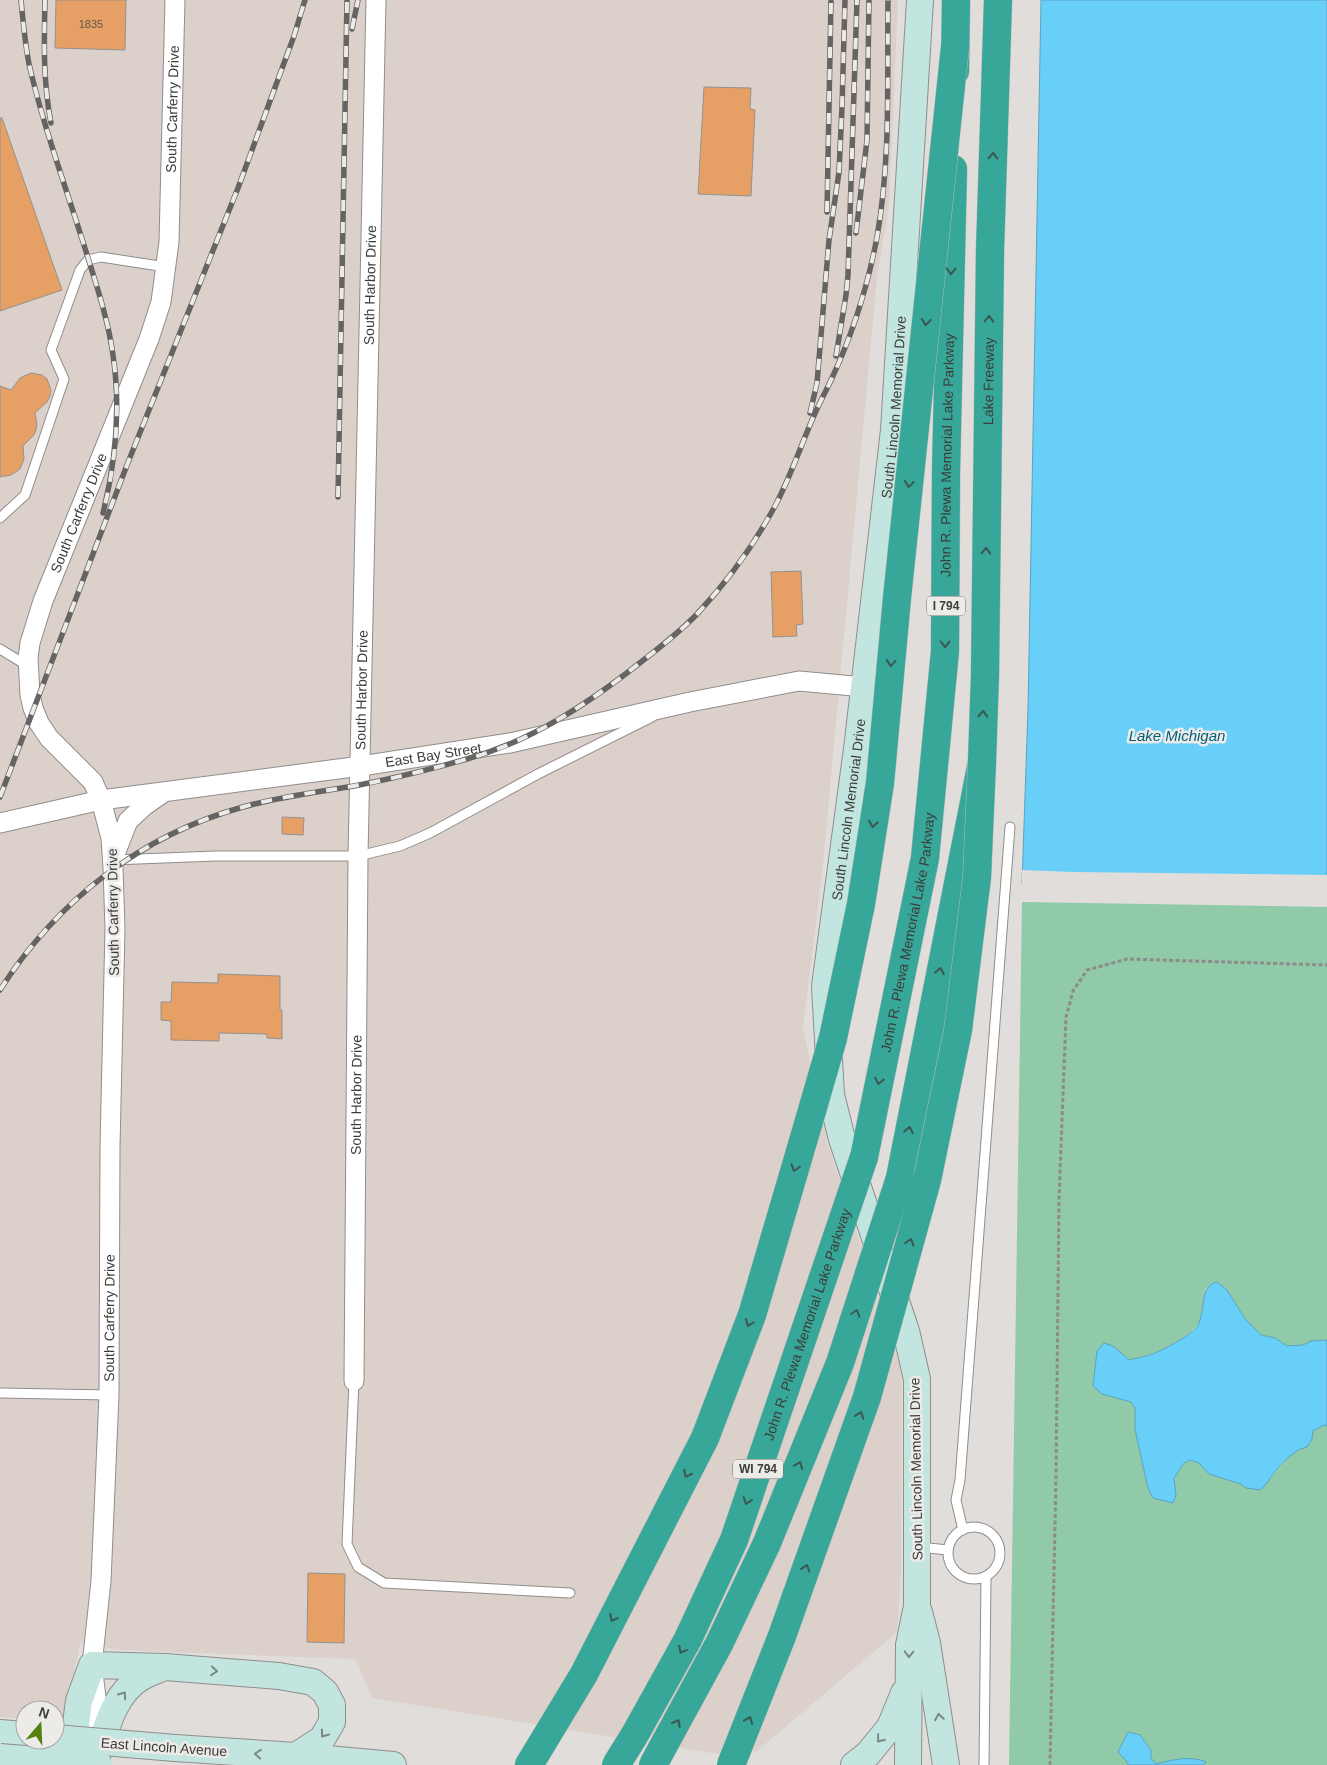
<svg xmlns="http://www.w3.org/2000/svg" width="1327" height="1765" font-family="Helvetica,sans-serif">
	<rect width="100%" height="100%" fill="#e0dddb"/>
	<path fill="#dbd1ca" d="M 0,0 L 898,0 L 889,205 L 877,277 L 822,875 L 803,1028 L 828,1144 L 902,1371 L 901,1575 L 897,1632 L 757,1751 L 718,1754 L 372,1698 L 355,1659 L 120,1650 L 80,1643 L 64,1722 L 55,1721 L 55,1710 L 25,1710 L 25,1719 L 0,1717 Z"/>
	<path fill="#90caa8" d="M 1022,902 L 1327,907 L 1327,1340 L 1311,1341 L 1303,1345 L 1287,1346 L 1275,1338 L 1261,1335 L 1245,1319 L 1227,1290 L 1206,1288 C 1204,1298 1205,1310 1201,1319 C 1196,1332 1166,1350 1152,1354 C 1145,1357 1137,1358 1129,1360 L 1113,1346 L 1102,1394 L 1131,1402 L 1135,1408 L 1135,1429 L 1148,1488 L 1176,1495 L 1174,1478 L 1184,1463 L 1191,1460 L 1199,1463 L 1209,1474 L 1241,1484 L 1246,1488 L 1271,1478 L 1289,1456 L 1312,1439 L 1313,1431 L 1324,1425 L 1327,1426 L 1327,1765 L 1204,1765 L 1206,1762 L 1175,1760 L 1156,1764 L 1151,1758 L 1151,1750 L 1140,1735 L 1128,1765 L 1009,1765 Z"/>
	<g fill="#67cff8" stroke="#5aa3bf">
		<path d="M 1041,0 L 1327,0 L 1327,889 L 1022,883 L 1028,709 Z"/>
		<path d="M 1217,1282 L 1227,1290 L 1245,1319 L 1261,1335 L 1275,1338 L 1287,1346 L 1303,1345 L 1311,1341 L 1327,1340 L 1327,1426 L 1324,1425 L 1313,1431 L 1312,1439 L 1307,1447 C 1286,1452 1274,1475 1261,1490 L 1246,1488 L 1241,1484 L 1209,1474 L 1199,1463 L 1190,1460 L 1184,1463 L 1174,1478 L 1176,1495 L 1173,1503 L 1153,1498 L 1148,1488 L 1139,1448 L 1135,1429 L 1135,1408 L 1131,1402 L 1102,1394 L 1093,1386 L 1097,1351 L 1104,1343 L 1113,1346 L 1129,1360 C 1137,1358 1145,1357 1152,1354 C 1162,1351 1189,1336 1196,1328 C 1207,1314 1198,1286 1217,1282 Z"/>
		<path d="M 1128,1732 L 1140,1735 L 1151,1750 L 1151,1758 L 1156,1764 C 1173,1760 1190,1755 1206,1762 L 1204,1765 L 1128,1765 L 1128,1763 L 1118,1752 Z"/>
	</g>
	<path fill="#e0dddb" d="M 1022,870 L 1073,872 L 1327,875 L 1327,891 L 1022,885 Z"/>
	<g fill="#e6a066" stroke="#94918f">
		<path d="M 56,0 L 126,0 L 125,50 L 55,48 Z"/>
		<path d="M 704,87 L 751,88 L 750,109 L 755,110 L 751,196 L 698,194 Z"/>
		<path d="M 0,118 L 2,118 L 62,290 L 0,311 Z"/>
		<path d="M 31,373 L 42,375 L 47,379 L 51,390 L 50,396 L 47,402 L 35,413 L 37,424 L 36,430 L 34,435 L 23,446 L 24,459 L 20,469 L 11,475 L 0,477 L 0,386 L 11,390 L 20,378 Z"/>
		<path d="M 801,571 L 803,624 L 796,625 L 797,636 L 773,637 L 771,572 Z"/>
		<path d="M 282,817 L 304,818 L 303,835 L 282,834 Z"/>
		<path d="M 218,974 L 280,976 L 280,1010 L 282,1010 L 282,1039 L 267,1038 L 267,1034 L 219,1033 L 219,1041 L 171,1040 L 171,1021 L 161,1020 L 161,1002 L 171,1002 L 172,982 L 218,983 Z"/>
		<path d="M 308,1573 L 345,1574 L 344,1643 L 307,1642 Z"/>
	</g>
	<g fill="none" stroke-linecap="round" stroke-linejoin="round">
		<defs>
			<g id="lane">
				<path d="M 0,518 L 25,495 L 64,379 L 51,350 L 80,270 L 88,260 L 101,257 L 166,267"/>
				<path d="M 0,649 L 28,666"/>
				<path d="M 112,860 L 216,856 L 358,856 L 400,846 L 430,833 L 538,774 L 652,717"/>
				<path d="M 354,1381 L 347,1544 L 358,1567 L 384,1583 L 570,1593"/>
				<path d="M 0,1393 L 109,1395"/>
				<circle cx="974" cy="1553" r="26"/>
				<path d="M 963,1530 L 956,1500 L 960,1480 L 1010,827"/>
				<path d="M 919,1547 L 948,1550"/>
				<path d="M 984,1765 L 986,1576"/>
			</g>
			<g id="street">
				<path id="s1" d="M 0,823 L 101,800 L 361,766 L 510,743 L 690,702 L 799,681 L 864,687"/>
				<path d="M 115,854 L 128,821 L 144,806 L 163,793"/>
				<path id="s2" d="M 354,1381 L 358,856 L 376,0"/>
				<path id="s3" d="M 97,1739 L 97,1705 L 92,1665 L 101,1581 L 109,1395 L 110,1147 L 115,928 L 113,868 L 111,838 L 101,800 L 93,782 L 49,738 L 39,723 L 33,708 L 30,695 L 28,658 L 30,643 L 43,601 L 149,339 L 161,302 L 169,242 L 175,0"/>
			</g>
			<g id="secondary">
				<path d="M 919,1612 L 927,1643 L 946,1765"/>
				<path d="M 0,1733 L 25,1735"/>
				<path d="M 175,1748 L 296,1756 L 393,1765"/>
				<path d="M 71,1762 L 79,1701 L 92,1665 L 165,1667 L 279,1676 L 313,1682 L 325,1692 L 332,1705 L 332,1722 L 322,1739 L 296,1756"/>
				<path d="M 96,1762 L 97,1756 C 106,1729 114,1694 140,1678 C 147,1674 155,1671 162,1668"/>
				<path d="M 854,1765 L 868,1754 L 890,1727 L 904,1693"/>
				<path id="s4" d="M 908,1765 L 909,1645 L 917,1606 L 917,1379 L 906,1331 L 842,1139 L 831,1095 L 825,986 L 857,749 L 894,430 L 920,0"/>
			</g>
			<g id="highway">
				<path d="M 955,71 L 956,0"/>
				<path id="s5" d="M 864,1157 L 925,858 L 945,651 L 946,472 L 953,169"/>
				<path id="s6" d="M 900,1178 L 982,762 L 985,675 L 990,251 L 998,0"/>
				<path d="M 529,1765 L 584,1674 L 705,1438 L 752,1315 L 809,1121"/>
			</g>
		</defs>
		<use href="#lane" stroke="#908d8b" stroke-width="11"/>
		<use href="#street" stroke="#908d8b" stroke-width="21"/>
		<use href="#secondary" stroke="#908d8b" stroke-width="28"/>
		<use href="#highway" stroke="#b9b9b8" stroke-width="29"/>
		<path stroke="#8d8b8a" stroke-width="3" stroke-dasharray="4 2.5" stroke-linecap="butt" d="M 1050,1765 L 1056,1476 L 1059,1199 L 1066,1017 L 1073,991 L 1087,970 L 1127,959 L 1327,965"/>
		<use href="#lane" stroke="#fff" stroke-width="9"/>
		<use href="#street" stroke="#fff" stroke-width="19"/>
		<use href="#secondary" stroke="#c3e5e0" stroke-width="26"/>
		<use href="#highway" stroke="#37a799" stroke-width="28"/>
		<defs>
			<g id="rail">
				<path d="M 21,0 C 23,21 25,43 29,64 C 43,125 65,185 84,245 C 95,281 108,318 113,355 C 121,409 116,461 103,513"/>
				<path d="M 45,0 C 44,41 43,82 51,123"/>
				<path d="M 352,29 L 358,0"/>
				<path d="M 827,212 L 831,0"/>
				<path d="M 856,233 L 867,140 L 869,0"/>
				<path d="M 836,356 L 846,295 L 848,275 L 857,0"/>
				<path d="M 810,413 L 817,383 L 829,240 L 839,172 L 842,107 L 845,0"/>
				<path d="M 338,497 L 347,0"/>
				<path d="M 0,797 L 127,465 L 238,188 L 294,36 L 305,0"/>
				<path d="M 0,990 C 57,901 141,835 243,807 C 281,796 320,792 359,785 C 395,778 432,769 467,759 C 532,741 589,703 641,662 C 660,647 680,632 697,614 C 727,582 754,545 775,506 C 791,476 802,442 816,411 C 821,400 827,389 832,378 C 853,333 868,285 877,237 C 891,159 887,79 888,0"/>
			</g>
		</defs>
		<use href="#rail" stroke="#666463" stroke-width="5.5"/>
		<use href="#rail" stroke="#edebe8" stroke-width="4" stroke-dasharray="11" stroke-linecap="butt"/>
		<defs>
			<g id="secondary-bridge">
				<path d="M 55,1738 L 175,1748"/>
				<path d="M 0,1757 L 99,1765"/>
			</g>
			<g id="highway-bridge">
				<path d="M 809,1121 L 833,1038 L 861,904 L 880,783 L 897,598 L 955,47"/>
				<path id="s7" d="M 616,1765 L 634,1736 L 688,1639 L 734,1540 L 864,1157"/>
				<path d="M 653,1765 L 719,1644 L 767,1543 L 840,1363 L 900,1178"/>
				<path d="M 731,1765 L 782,1636 L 867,1397 L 927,1180 L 958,1030 L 977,877 L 982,762"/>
			</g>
		</defs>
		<use href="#secondary-bridge" stroke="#908d8b" stroke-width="28" stroke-linecap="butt"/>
		<use href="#highway-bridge" stroke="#b9b9b8" stroke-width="29" stroke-linecap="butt"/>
		<use href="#secondary-bridge" stroke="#c3e5e0" stroke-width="26"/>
		<use href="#highway-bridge" stroke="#37a799" stroke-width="28"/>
	</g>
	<defs><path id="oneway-chevron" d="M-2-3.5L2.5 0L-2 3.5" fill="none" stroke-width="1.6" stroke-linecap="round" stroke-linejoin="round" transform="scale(1.25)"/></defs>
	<g stroke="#3c5752">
		<use href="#oneway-chevron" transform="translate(993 156) rotate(-88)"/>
		<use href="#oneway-chevron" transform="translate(951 271) rotate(91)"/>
		<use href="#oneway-chevron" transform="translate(989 319) rotate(-89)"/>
		<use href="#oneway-chevron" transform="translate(926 322) rotate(96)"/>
		<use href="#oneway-chevron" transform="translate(909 484) rotate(96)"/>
		<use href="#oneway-chevron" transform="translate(986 551) rotate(-89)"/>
		<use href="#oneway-chevron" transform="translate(945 644) rotate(91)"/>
		<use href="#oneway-chevron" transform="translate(891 663) rotate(95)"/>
		<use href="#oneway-chevron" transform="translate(983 714) rotate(-88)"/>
		<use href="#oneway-chevron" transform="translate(873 824) rotate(99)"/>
		<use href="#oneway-chevron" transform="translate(940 971) rotate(-79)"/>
		<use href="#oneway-chevron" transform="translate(879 1081) rotate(101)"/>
		<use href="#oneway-chevron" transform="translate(909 1130) rotate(-79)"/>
		<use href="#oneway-chevron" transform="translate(795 1168) rotate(106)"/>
		<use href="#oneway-chevron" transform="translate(910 1242) rotate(-74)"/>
		<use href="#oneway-chevron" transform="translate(856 1313) rotate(-72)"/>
		<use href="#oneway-chevron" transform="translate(749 1323) rotate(111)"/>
		<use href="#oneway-chevron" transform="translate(860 1415) rotate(-71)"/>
		<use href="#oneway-chevron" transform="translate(799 1465) rotate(-68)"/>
		<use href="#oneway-chevron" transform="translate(687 1474) rotate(117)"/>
		<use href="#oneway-chevron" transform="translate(747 1501) rotate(109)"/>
		<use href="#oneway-chevron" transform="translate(806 1568) rotate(-71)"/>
		<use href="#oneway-chevron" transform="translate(613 1618) rotate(118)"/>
		<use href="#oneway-chevron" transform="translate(682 1650) rotate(119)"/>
		<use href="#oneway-chevron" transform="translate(749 1720) rotate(-68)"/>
		<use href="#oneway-chevron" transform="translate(677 1723) rotate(-62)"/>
	</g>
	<g stroke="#798885">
		<use href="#oneway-chevron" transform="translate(909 1654) rotate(91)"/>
		<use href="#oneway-chevron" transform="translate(214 1671) rotate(5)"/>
		<use href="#oneway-chevron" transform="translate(123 1695) rotate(-55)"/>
		<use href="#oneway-chevron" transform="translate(939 1717) rotate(-99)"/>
		<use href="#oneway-chevron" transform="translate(324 1734) rotate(126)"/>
		<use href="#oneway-chevron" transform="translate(880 1739) rotate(129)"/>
		<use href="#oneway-chevron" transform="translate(258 1754) rotate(-176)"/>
	</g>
	<g text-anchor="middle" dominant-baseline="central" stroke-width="5" stroke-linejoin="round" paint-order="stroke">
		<g font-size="11" fill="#675546">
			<text x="91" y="24">1835</text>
		</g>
		<g fill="#edebe8" stroke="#72706f" stroke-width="1">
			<rect x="927" y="596.5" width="38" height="19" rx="4"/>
			<rect x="733" y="1459.5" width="50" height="19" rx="4"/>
		</g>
		<g font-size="12" font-weight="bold" fill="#3d3c3b">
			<text x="946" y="606">I 794</text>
			<text x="758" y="1469">WI 794</text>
		</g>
		<g font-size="14" fill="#3d3c3b" stroke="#edebe8">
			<text stroke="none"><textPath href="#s3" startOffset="1682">South Carferry Drive</textPath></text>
			<text stroke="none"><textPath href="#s2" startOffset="1096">South Harbor Drive</textPath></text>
			<text stroke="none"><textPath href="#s6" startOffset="805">Lake Freeway</textPath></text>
			<text stroke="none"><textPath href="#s4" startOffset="1376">South Lincoln Memorial Drive</textPath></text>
			<text stroke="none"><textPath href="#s5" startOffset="709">John R. Plewa Memorial Lake Parkway</textPath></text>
			<text stroke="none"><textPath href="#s3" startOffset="1262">South Carferry Drive</textPath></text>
			<text stroke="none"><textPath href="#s2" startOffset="691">South Harbor Drive</textPath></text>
			<text stroke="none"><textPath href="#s1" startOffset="439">East Bay Street</textPath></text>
			<text stroke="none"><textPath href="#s4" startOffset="971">South Lincoln Memorial Drive</textPath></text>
			<text transform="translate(113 912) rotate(-91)">South Carferry Drive</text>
			<text stroke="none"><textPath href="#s5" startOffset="229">John R. Plewa Memorial Lake Parkway</textPath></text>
			<text stroke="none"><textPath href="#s2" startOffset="286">South Harbor Drive</textPath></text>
			<text stroke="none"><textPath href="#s3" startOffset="422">South Carferry Drive</textPath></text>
			<text stroke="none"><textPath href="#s7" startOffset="482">John R. Plewa Memorial Lake Parkway</textPath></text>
			<text transform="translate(916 1469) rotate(-91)">South Lincoln Memorial Drive</text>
			<text transform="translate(164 1747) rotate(4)">East Lincoln Avenue</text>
		</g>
		<g font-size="15" font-style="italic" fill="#045e79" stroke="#edebe8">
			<text x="1177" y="735">Lake Michigan</text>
		</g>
	</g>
	<g transform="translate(40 1725) rotate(19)"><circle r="24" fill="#edebe8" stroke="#a7a5a3"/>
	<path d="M0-4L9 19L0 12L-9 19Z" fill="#53810c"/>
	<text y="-8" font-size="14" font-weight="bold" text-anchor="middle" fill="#3d3c3b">N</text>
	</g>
</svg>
